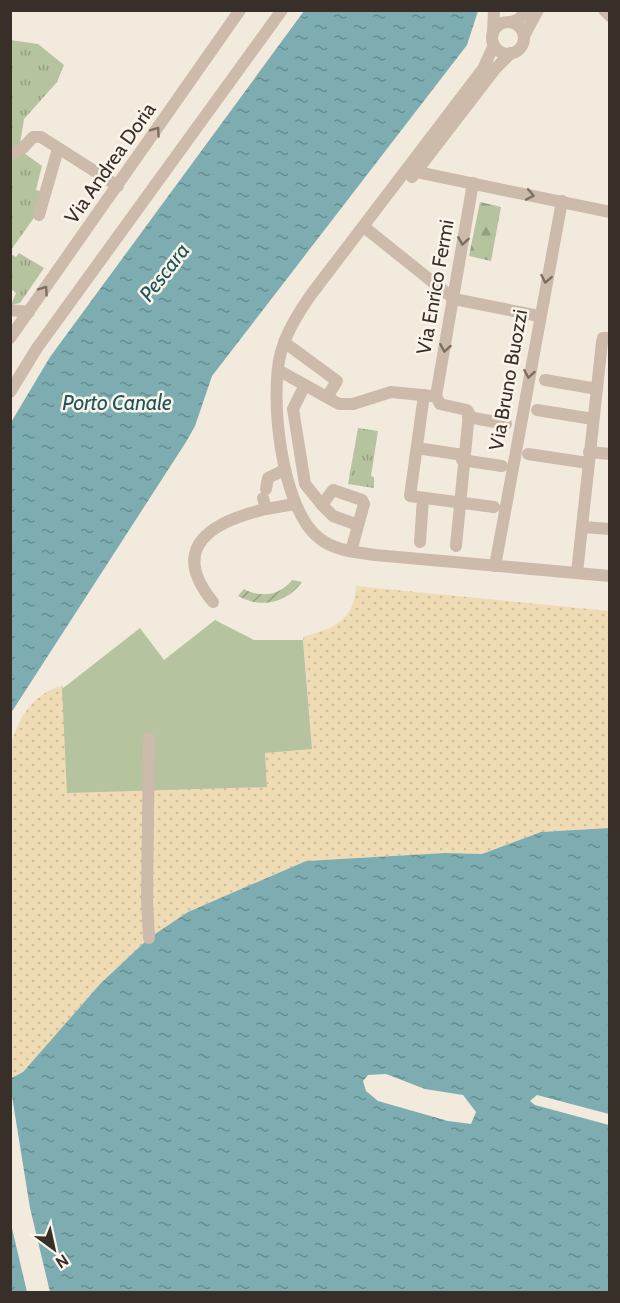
<svg xmlns="http://www.w3.org/2000/svg" width="620" height="1303" font-family="Cabin,sans-serif">
	<defs>
		<pattern id="grass-tufts" width="24" height="20" patternUnits="userSpaceOnUse" patternTransform="scale(1.5)"><rect width="24" height="20" fill="#b5c39e"/><path d="M3 7l-1-3M5 7V3M7 7l1-3M15 17l-1-3M17 17v-4M19 17l1-3" fill="none" stroke="#949f81"/></pattern>
		<pattern id="forest-firs" width="22" height="20" patternUnits="userSpaceOnUse" patternTransform="scale(1.5)"><rect width="22" height="20" fill="#b5c39e"/><path d="M5 1l3.5 6h-7zM16 11l3.5 6h-7z" fill="#949f81"/></pattern>
		<pattern id="sand-dots" width="8" height="8" patternUnits="userSpaceOnUse" patternTransform="scale(1.5)"><rect width="8" height="8" fill="#efdcb5"/><path d="M2 2h.1M6 6h.1" fill="none" stroke="#cebd9c" stroke-width="1.8" stroke-linecap="round"/></pattern>
		<pattern id="garden-furrows" width="10" height="10" patternUnits="userSpaceOnUse" patternTransform="scale(1.5)"><rect width="10" height="10" fill="#b5c39e"/><path d="M-1 1l2-2M0 10L10 0M9 11l2-2" fill="none" stroke="#949f81"/></pattern>
		<pattern id="water-ripples" width="26" height="14" patternUnits="userSpaceOnUse" patternTransform="scale(1.5)"><rect width="26" height="14" fill="#7dadb1"/><path d="M2 4q2-2 4 0t4 0M15 11q2-2 4 0t4 0" fill="none" stroke="#678d90"/></pattern>
	</defs>
	<rect width="100%" height="100%" fill="#f3eade"/>
	<g fill="url(#grass-tufts)">
		<path d="M 10,40 L 38,44 L 64,65 L 57,82 L 24,119 L 20,144 L 10,149 Z"/>
		<path d="M 24,153 L 42,166 L 36,190 L 44,192 L 38,212 L 11,250 L 11,159 Z"/>
		<path d="M 19,253 L 44,268 L 20,303 L 11,305 L 16,293 L 11,289 L 11,254 L 16,257 Z"/>
		<path d="M 358,428 L 378,431 L 371,476 L 374,477 L 374,488 L 348,484 Z"/>
	</g>
	<path fill="url(#forest-firs)" d="M 480,202 L 501,207 L 491,261 L 469,256 Z"/>
	<path fill="url(#sand-dots)" d="M 356,586 L 609,611 L 609,828 L 541,832 L 482,854 L 445,853 L 306,861 L 188,912 L 149,938 L 101,983 L 23,1072 L 11,1079 L 11,744 C 19,717 34,692 63,686 L 62,690 L 267,787 L 265,753 L 312,748 L 303,637 C 334,628 354,621 356,586 Z"/>
	<path fill="url(#garden-furrows)" d="M 292,580 L 302,582 C 287,603 261,609 238,596 L 244,589 C 260,598 280,596 292,580 Z"/>
	<path fill="#b5c39e" d="M 215,620 L 254,640 L 303,640 L 312,749 L 265,753 L 267,787 L 67,793 L 62,689 L 140,628 L 164,660 Z"/>
	<g fill="url(#water-ripples)">
		<path d="M 304,11 L 478,11 L 467,45 L 212,376 L 195,426 L 186,442 L 11,713 L 10,424 L 50,357 Z"/>
		<path d="M 609,828 L 609,1292 L 11,1292 L 10,1079 L 23,1072 L 101,983 L 149,938 L 188,912 L 306,861 L 445,853 L 482,854 L 541,832 Z"/>
	</g>
	<g fill="#f3eade">
		<path d="M 386,1074 L 425,1089 L 463,1095 L 476,1112 L 471,1124 L 448,1121 L 378,1101 L 366,1091 L 363,1081 L 368,1075 Z"/>
		<path d="M 11,1090 L 30,1208 L 50,1292 L 27,1292 L 11,1224 Z"/>
		<path d="M 537,1095 L 609,1114 L 609,1125 L 535,1105 L 530,1101 Z"/>
	</g>
	<g fill="none" stroke-linecap="round" stroke-linejoin="round">
		<g stroke="#ccbaaa" stroke-width="12">
			<path d="M 604,10 L 610,16"/>
			<path d="M 511,22 L 519,19 L 527,10"/>
			<circle cx="508" cy="38" r="16"/>
			<path d="M 493,33 L 494,10"/>
			<path d="M 524,36 L 538,10"/>
			<path d="M 494,45 L 483,69 L 313,292 C 300,310 287,330 281,352 C 269,395 281,509 319,538 C 335,551 356,552 375,555 L 610,576"/>
			<path d="M 10,153 L 23,148 L 33,137 L 41,137 L 118,186"/>
			<path d="M 410,165 L 417,172 L 610,212"/>
			<path d="M 412,177 L 495,69 L 511,53"/>
			<path d="M 39,215 L 58,149"/>
			<path d="M 364,227 L 454,299 L 539,316"/>
			<path d="M 10,310 L 29,312"/>
			<path d="M 10,338 L 240,10"/>
			<path d="M 284,342 L 337,381 L 327,397"/>
			<path d="M 278,370 L 339,404 L 353,404 L 391,392 L 432,396"/>
			<path d="M 545,380 L 597,389"/>
			<path d="M 305,385 L 293,409 L 305,484 L 322,505"/>
			<path d="M 10,392 L 37,348 L 282,10"/>
			<path d="M 424,395 L 410,496 L 494,507"/>
			<path d="M 436,396 L 473,183"/>
			<path d="M 436,396 L 440,404 L 467,410 L 469,413 L 456,546"/>
			<path d="M 537,410 L 593,419"/>
			<path d="M 468,417 L 506,424"/>
			<path d="M 417,448 L 463,455"/>
			<path d="M 589,452 L 610,454"/>
			<path d="M 528,454 L 588,463"/>
			<path d="M 462,460 L 502,466"/>
			<path d="M 266,489 L 268,478 L 284,470"/>
			<path d="M 263,498 L 266,509 L 295,504"/>
			<path d="M 582,527 L 610,529"/>
			<path d="M 420,542 L 423,498"/>
			<path d="M 351,551 L 364,504 L 362,500 L 333,490 L 322,505 L 333,516 L 358,525"/>
			<path d="M 495,566 L 562,201"/>
			<path d="M 577,573 L 602,342 L 603,338 L 610,338"/>
			<path d="M 213,602 C 167,546 214,521 266,509"/>
			<path d="M 149,738 L 147,900 L 149,938"/>
		</g>
	</g>
	<defs><path id="oneway-chevron" d="M-2-3.5L2.5 0L-2 3.5" fill="none" stroke-width="1.6" stroke-linecap="round" stroke-linejoin="round" transform="scale(1.5)"/></defs>
	<g stroke="#7b6e63">
		<use href="#oneway-chevron" transform="translate(156 131) rotate(-55)"/>
		<use href="#oneway-chevron" transform="translate(530 195) rotate(11)"/>
		<use href="#oneway-chevron" transform="translate(463 241) rotate(99)"/>
		<use href="#oneway-chevron" transform="translate(546 279) rotate(101)"/>
		<use href="#oneway-chevron" transform="translate(44 290) rotate(-55)"/>
		<use href="#oneway-chevron" transform="translate(445 348) rotate(100)"/>
		<use href="#oneway-chevron" transform="translate(529 374) rotate(100)"/>
	</g>
	<g text-anchor="middle" dominant-baseline="central" stroke-width="5" stroke-linejoin="round" paint-order="stroke">
		<g font-size="20" fill="#392f29" stroke="#faf4eb">
			<text transform="translate(110 163) rotate(-55)">Via Andrea Doria</text>
			<text transform="translate(435 287) rotate(-80)">Via Enrico Fermi</text>
			<text transform="translate(508 380) rotate(-80)">Via Bruno Buozzi</text>
		</g>
		<g font-size="21" font-style="italic" fill="#1e565c" stroke="#faf4eb">
			<text transform="translate(164 272) rotate(-52)">Pescara</text>
			<text x="117" y="402">Porto Canale</text>
		</g>
	</g>
	<rect width="620" height="1303" fill="none" stroke="#392f29" stroke-width="24"/>
	<g transform="translate(54 1249) rotate(147)" stroke="#faf4eb" stroke-width="4.5" paint-order="stroke">
	<path d="M0-4.5L10 22L0 15L-10 22Z" fill="#392f29"/>
	<text y="-9" font-size="16" font-weight="bold" text-anchor="middle" fill="#392f29">N</text>
	</g>
</svg>
